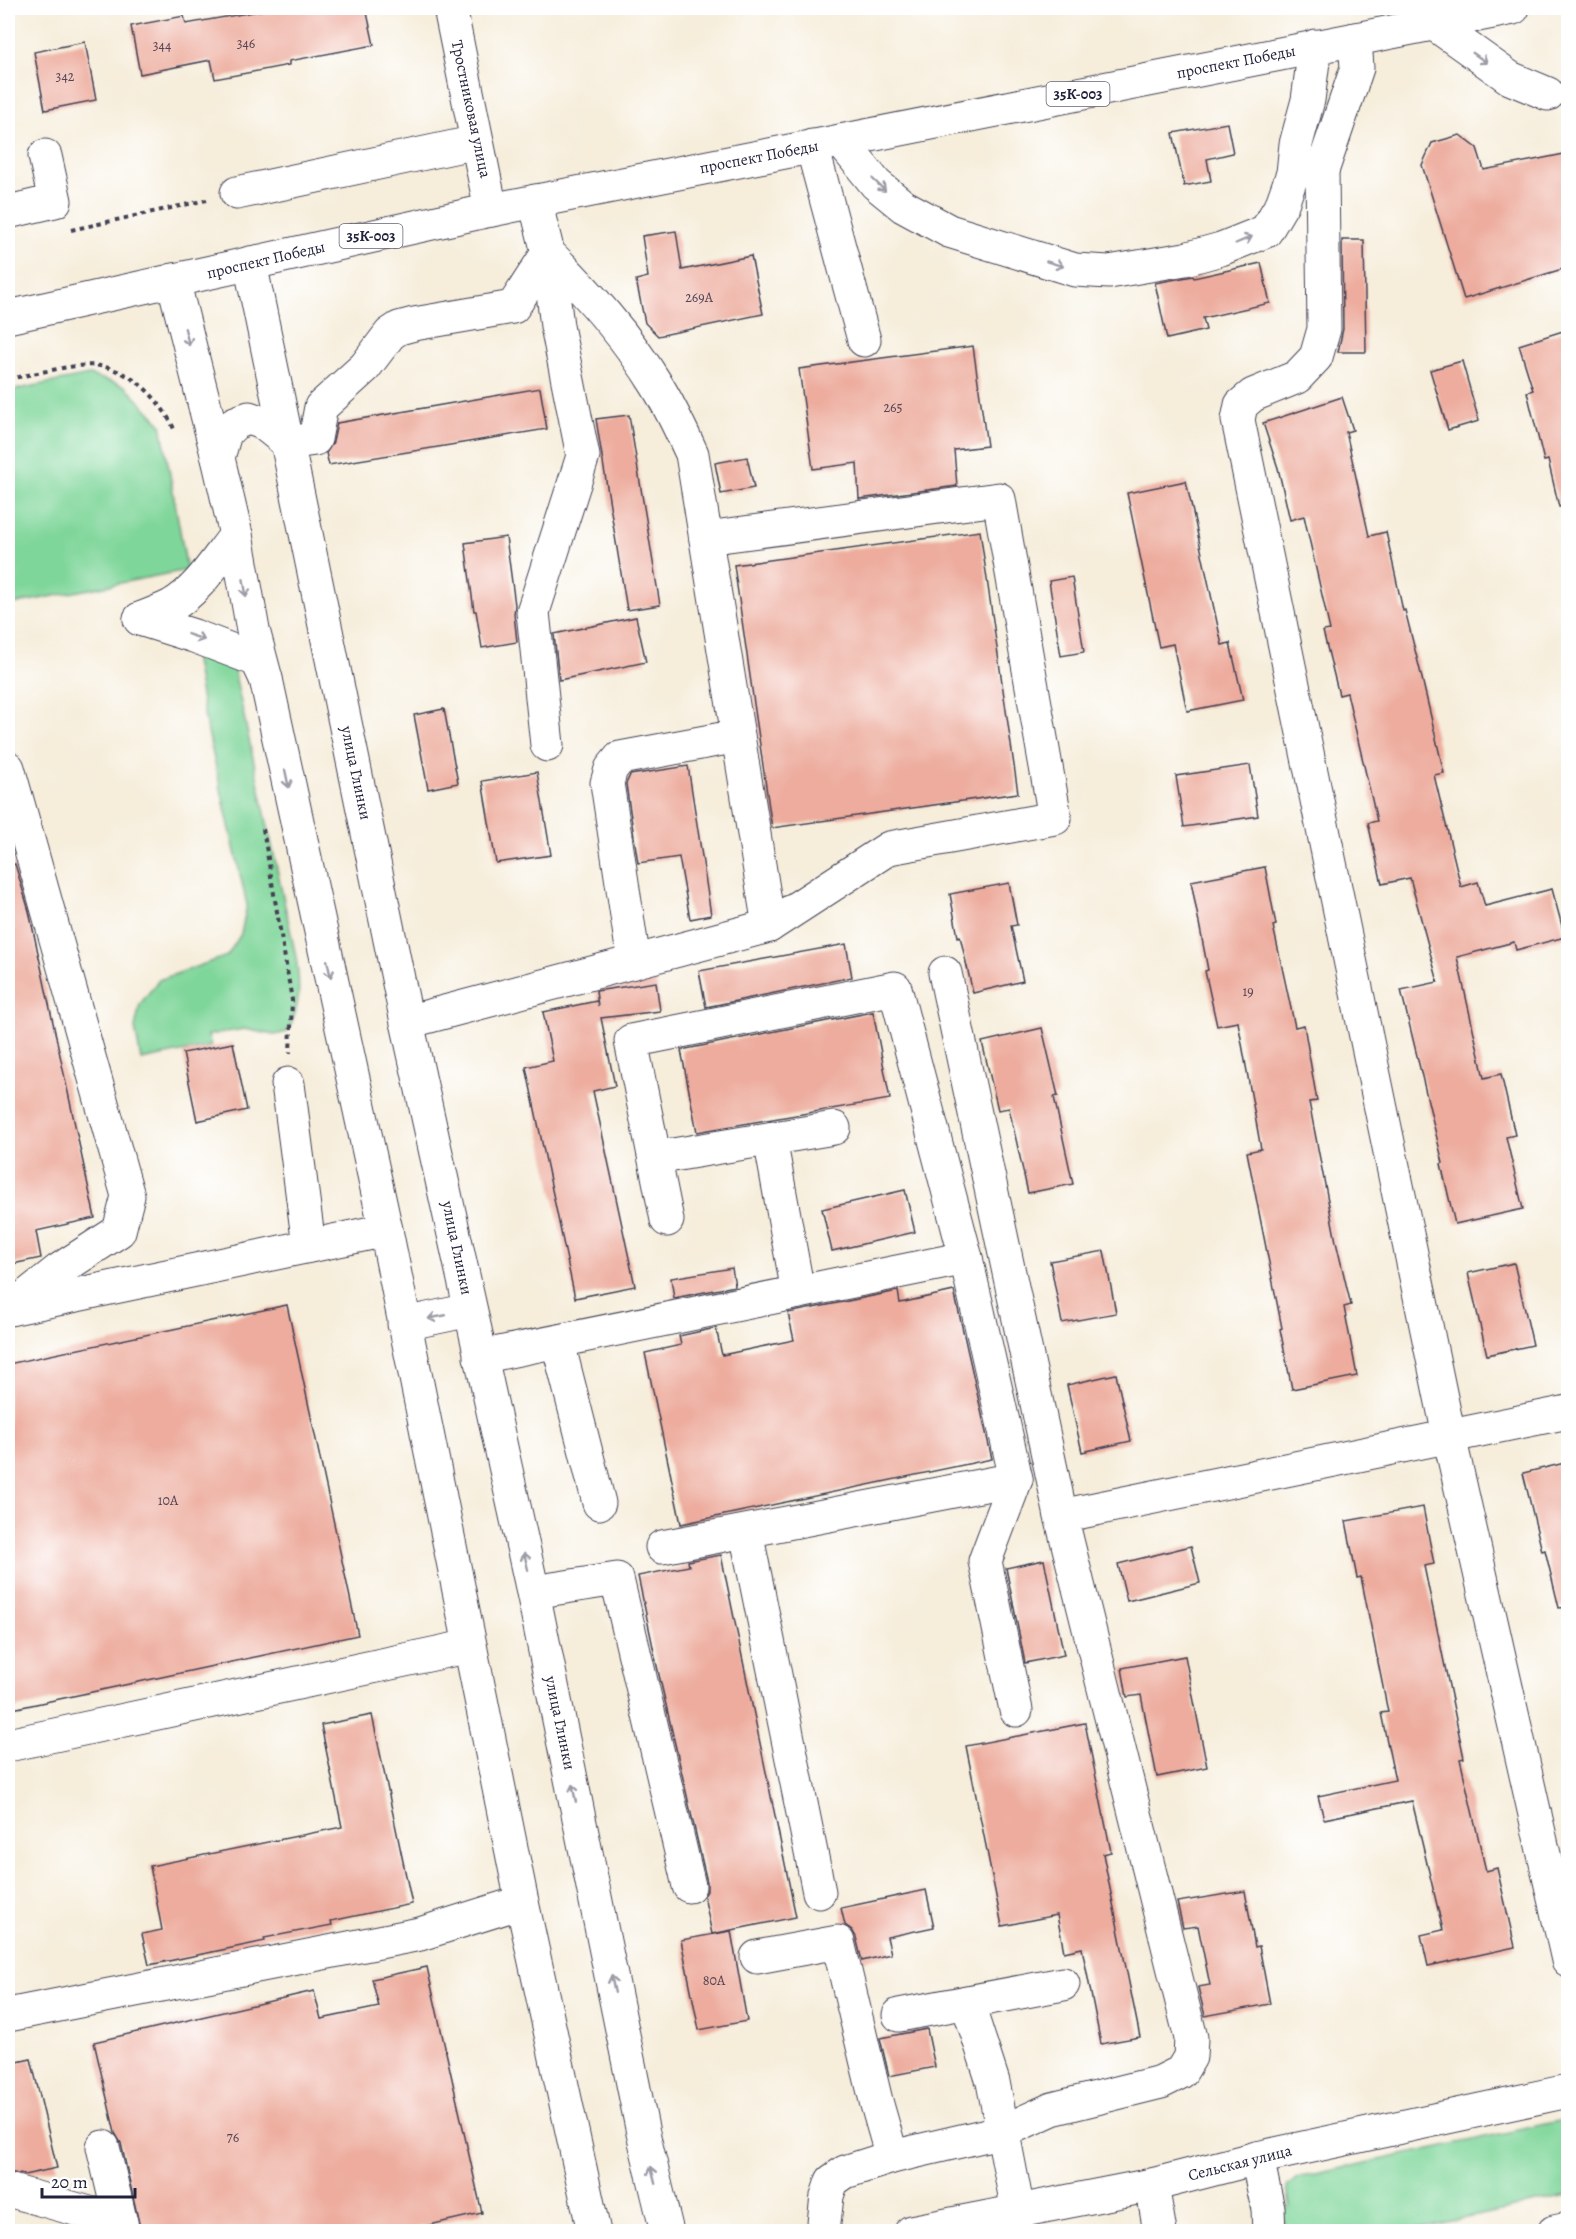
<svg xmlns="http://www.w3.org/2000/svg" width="1576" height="2239" font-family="Alegreya,serif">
	<rect width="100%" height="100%" fill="#fff"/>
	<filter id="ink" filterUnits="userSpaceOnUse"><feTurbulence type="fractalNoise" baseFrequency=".0167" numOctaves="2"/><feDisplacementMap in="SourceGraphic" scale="12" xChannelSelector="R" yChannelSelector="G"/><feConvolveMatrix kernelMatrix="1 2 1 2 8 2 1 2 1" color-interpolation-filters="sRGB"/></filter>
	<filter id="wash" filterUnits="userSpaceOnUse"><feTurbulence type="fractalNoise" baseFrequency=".008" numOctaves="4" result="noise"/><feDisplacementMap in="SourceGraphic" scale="24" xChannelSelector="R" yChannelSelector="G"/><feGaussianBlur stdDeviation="1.35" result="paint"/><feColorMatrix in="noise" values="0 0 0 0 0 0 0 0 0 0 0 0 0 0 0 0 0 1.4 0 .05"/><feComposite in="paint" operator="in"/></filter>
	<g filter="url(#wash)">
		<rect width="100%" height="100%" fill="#f6edda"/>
		<g fill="#7fd69a" stroke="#507c6a" stroke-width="1.5">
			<path d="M 89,375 L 125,386 L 161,424 L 187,570 L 8,605 L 8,391 Z"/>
			<path d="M 193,649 L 232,661 L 295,952 C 300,979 302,1007 287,1032 L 275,1035 L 244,1029 L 208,1035 L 211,1046 L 141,1060 L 135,1028 L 140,1004 L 159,980 L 227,956 L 241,934 L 247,905 L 205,719 Z"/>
			<path d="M 1568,2119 L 1568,2196 L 1406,2231 L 1289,2231 L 1280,2217 L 1290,2206 L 1287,2187 L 1297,2178 Z"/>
		</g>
		<g id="blocks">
			<g fill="#edac9d">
				<path d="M 275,8 L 366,8 L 374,45 L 289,61 L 289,65 L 215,79 L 211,60 L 140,74 L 131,26 L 184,16 L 186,24 Z"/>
				<path d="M 85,42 L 96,100 L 45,110 L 34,52 Z"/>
				<path d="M 1227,123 L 1233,153 L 1207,159 L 1211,181 L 1184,186 L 1173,133 Z"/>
				<path d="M 1460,135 L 1477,148 L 1484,170 L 1569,153 L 1569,267 L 1464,299 L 1422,165 L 1432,143 Z"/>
				<path d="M 676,231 L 682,270 L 751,256 L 763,314 L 658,336 L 645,323 L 636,280 L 648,277 L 642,236 Z"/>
				<path d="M 1342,240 L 1364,240 L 1366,352 L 1338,352 L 1343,329 Z"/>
				<path d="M 1261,263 L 1270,303 L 1203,318 L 1206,330 L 1167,339 L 1155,283 L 1193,276 L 1194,278 Z"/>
				<path d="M 1569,329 L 1569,506 L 1559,507 L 1548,460 L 1544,461 L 1527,392 L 1533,390 L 1519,345 Z"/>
				<path d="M 973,346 L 987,446 L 954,450 L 957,486 L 859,499 L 857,463 L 813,469 L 799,369 Z"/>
				<path d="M 1462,361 L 1479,421 L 1448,430 L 1430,370 Z"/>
				<path d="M 540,388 L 547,429 L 329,465 L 326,453 L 333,442 L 337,423 Z"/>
				<path d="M 1342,397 L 1353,430 L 1346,432 L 1369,536 L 1386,532 L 1403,611 L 1405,610 L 1421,674 L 1444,773 L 1434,775 L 1461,887 L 1478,882 L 1485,906 L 1552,889 L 1565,937 L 1516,950 L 1514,942 L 1457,957 L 1484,1078 L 1501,1074 L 1515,1135 L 1506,1137 L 1523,1209 L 1455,1224 L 1441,1164 L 1443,1163 L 1401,990 L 1438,982 L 1410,878 L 1382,884 L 1368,823 L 1377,821 L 1347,693 L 1339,695 L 1323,631 L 1330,630 L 1304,516 L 1290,520 L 1278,468 L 1263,423 Z"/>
				<path d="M 629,415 L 660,605 L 627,610 L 596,419 Z"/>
				<path d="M 747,457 L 754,488 L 721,494 L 715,463 Z"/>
				<path d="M 1186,481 L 1222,645 L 1230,643 L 1243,700 L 1187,711 L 1173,644 L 1159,647 L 1127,493 Z"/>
				<path d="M 980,531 L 1018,793 L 772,828 L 734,565 Z"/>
				<path d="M 506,537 L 515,605 L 514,614 L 517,642 L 482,648 L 476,611 L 474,611 L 465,543 Z"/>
				<path d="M 1072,577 L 1084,652 L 1061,656 L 1049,581 Z"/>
				<path d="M 636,617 L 646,662 L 559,680 L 554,634 Z"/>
				<path d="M 444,709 L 458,783 L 428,789 L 414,715 Z"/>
				<path d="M 1250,765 L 1258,816 L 1184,827 L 1176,776 Z"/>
				<path d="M 688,766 L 711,915 L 690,919 L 679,857 L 638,863 L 626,784 L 630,775 Z"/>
				<path d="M 537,772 L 551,855 L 496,863 L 482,781 Z"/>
				<path d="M 15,864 L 29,911 L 95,1218 L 36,1231 L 41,1258 L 8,1265 L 8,865 Z"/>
				<path d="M 1265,867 L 1276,925 L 1273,926 L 1295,1027 L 1304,1025 L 1317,1101 L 1309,1102 L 1336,1242 L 1351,1305 L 1344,1307 L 1357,1376 L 1292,1389 L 1280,1329 L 1282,1328 L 1247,1152 L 1261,1149 L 1238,1022 L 1217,1026 L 1205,971 L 1208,970 L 1191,881 Z"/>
				<path d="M 1009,883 L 1017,925 L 1011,926 L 1023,981 L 973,993 L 960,936 L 958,937 L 950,894 Z"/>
				<path d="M 846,944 L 852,977 L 706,1007 L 699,971 Z"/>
				<path d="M 656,982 L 660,1011 L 601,1018 L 615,1086 L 593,1091 L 635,1286 L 575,1298 L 526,1067 L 553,1061 L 543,1012 L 597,1001 L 598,1006 L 596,991 Z"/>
				<path d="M 873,1012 L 890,1099 L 697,1132 L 681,1050 Z"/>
				<path d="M 1042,1028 L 1058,1096 L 1054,1097 L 1073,1184 L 1028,1193 L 1009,1108 L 998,1110 L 982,1042 Z"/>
				<path d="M 233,1043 L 247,1110 L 197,1121 L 183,1053 Z"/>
				<path d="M 905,1190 L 915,1232 L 832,1251 L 822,1209 Z"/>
				<path d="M 1104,1251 L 1116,1313 L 1062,1323 L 1050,1261 Z"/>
				<path d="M 1514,1263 L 1533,1345 L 1487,1355 L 1468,1273 Z"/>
				<path d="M 732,1268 L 735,1286 L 674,1298 L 671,1278 Z"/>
				<path d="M 898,1291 L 900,1303 L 954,1291 L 992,1459 L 681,1524 L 645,1353 L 681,1345 L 679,1336 L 716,1328 L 722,1355 L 794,1340 L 788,1313 Z"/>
				<path d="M 287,1305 L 358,1635 L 8,1710 L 8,1364 Z"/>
				<path d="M 1116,1374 L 1131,1441 L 1082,1452 L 1067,1385 Z"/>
				<path d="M 1569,1462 L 1569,1607 L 1559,1608 L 1545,1550 L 1542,1551 L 1523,1473 Z"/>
				<path d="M 1423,1507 L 1434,1564 L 1424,1566 L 1464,1758 L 1460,1759 L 1486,1871 L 1497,1868 L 1515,1947 L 1428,1966 L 1421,1935 L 1443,1930 L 1412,1801 L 1324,1819 L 1318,1796 L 1395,1780 L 1381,1713 L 1388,1712 L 1361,1577 L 1357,1578 L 1346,1521 Z"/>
				<path d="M 1191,1546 L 1200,1583 L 1127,1601 L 1118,1564 Z"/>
				<path d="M 721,1555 L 796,1917 L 712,1934 L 704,1896 L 707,1891 L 707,1882 L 657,1666 L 638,1576 L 689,1566 L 688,1561 Z"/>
				<path d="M 1044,1560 L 1064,1655 L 1025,1663 L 1006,1568 Z"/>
				<path d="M 1185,1656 L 1207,1767 L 1157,1777 L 1141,1695 L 1127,1697 L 1122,1668 Z"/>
				<path d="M 372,1715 L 412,1904 L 331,1921 L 332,1925 L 264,1938 L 265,1941 L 149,1965 L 142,1934 L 162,1930 L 150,1866 L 342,1827 L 321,1725 Z"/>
				<path d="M 1085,1723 L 1111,1852 L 1103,1854 L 1140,2037 L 1101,2044 L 1082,1948 L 1064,1952 L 1057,1915 L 1002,1926 L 966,1746 Z"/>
				<path d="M 926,1890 L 934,1927 L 887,1937 L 891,1954 L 862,1961 L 856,1937 L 852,1930 L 845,1925 L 841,1908 Z"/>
				<path d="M 1245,1891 L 1255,1947 L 1259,1946 L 1270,2004 L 1205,2016 L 1198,1987 L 1210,1985 L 1198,1926 L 1183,1928 L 1177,1902 Z"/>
				<path d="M 731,1931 L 747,2021 L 699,2030 L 681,1940 Z"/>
				<path d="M 427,1967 L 482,2213 L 399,2232 L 141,2232 L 121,2143 L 115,2133 L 94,2042 L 314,1991 L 321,2019 L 379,2007 L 372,1979 Z"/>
				<path d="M 927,2029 L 935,2067 L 889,2076 L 880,2038 Z"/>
				<path d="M 31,2059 L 57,2168 L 24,2175 L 8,2172 L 8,2064 Z"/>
			</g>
		</g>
	</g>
	<g filter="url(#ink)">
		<use href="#blocks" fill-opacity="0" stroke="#424053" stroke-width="1.5"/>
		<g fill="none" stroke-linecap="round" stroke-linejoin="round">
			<defs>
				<g id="minor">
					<path d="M 450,8 L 491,210"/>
					<path d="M 1433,23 L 1510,78 L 1548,94"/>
					<path d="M 1355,39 L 1357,68 L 1322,171 L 1324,329 L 1316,357 L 1297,377 L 1253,395 L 1241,405 L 1238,420 L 1449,1436 L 1568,1960"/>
					<path d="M 841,141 L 876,184 L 903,206 L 949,231 L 1075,270 L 1109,272 L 1185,259 L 1221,249 L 1266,231 L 1282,204 L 1293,173 L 1296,144 L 1308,100 L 1315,46"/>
					<path d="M 812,146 L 864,340"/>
					<path d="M 237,193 L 477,142"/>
					<path d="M 535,201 L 548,253 L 557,326 L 583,456 L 533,612 L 547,745"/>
					<path d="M 8,212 L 55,201 L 45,156"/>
					<path d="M 548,253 C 588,293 626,335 656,384 C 670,406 681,430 692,454 L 769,926"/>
					<path d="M 218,458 L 225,433 L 235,423 L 249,418 L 263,423 L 288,443 L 315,439 L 321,407 L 365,367 L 390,334 L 399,328 L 414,324 L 513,307 L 548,253"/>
					<path d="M 140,619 L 194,636 L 257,660 L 266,679"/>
					<path d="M 140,619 C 150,615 161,611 171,606 C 198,591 217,559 236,535"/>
					<path d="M 8,768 L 128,1196 L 119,1231 L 59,1270 L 10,1309"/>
					<path d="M 634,962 L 607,783 L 611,769 L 620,758 L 738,736"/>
					<path d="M 407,1022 L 769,926 L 889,848 L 1055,818 L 999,499 L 706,538"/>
					<path d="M 288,1084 L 309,1246"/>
					<path d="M 770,1139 L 798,1292"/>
					<path d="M 655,1158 L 834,1128"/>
					<path d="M 667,1220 L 631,1041 L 895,988 L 966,1258 L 1016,1479 L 985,1561 L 1016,1710"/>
					<path d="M 14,1308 L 386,1230"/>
					<path d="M 404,1324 L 470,1310"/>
					<path d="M 558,1343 L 599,1503"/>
					<path d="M 480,1357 L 966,1258"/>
					<path d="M 1061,1516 L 1568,1412"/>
					<path d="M 746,1532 L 819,1892"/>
					<path d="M 662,1547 L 1016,1479"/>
					<path d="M 533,1592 L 617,1579 L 689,1886"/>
					<path d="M 8,1745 L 470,1646"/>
					<path d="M 757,1957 L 838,1942 L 876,2101 L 892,2157"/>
					<path d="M 967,2002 L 993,2082 L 1018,2211"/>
					<path d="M 8,2015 L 420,1934 L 522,1902"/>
					<path d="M 899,2015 L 1063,1984"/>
					<path d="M 103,2147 L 123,2232"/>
					<path d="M 1257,2158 L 1268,2209 L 1269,2232"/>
					<path d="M 1152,2185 L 1160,2232"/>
					<path d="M 8,2190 L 121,2222"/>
					<path d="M 823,2232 L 827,2196 L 832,2181 L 845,2172 L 892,2157 L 1004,2131 L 1052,2109 L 1161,2082 L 1181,2072 L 1190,2057 L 1191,2038 L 1061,1516 L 945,973"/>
					<path d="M 1554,2232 L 1568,2229"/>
				</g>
				<g id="major">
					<path d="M 250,263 L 407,1022 L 533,1592 L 643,2133 L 667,2232"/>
					<path d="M 173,280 L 218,458 L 236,535 L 253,630 L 266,679 L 386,1230 L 522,1902 L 594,2232"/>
					<path d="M 8,317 L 491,210 L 1513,8"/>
					<path d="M 911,2232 L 1152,2185 L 1257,2158 L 1568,2091"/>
				</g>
			</defs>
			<use href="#minor" stroke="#424053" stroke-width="35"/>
			<use href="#major" stroke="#424053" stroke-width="35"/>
			<g stroke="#424053" stroke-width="4" stroke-dasharray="4.5 4.5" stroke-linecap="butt">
				<path d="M 71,230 L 207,200"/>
				<path d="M 8,379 C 32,375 77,362 100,366 C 135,372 161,400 175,431"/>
				<path d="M 263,829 L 292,1000 L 290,1053"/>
			</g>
			<use href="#minor" stroke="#fff" stroke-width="33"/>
			<use href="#major" stroke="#fff" stroke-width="33"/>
		</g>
		<defs><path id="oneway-shaft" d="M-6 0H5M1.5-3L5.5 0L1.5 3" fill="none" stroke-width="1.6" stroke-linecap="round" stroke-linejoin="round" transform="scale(1.5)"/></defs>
		<g stroke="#9c9ca7">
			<use href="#oneway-shaft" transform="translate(1480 58) rotate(35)"/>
			<use href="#oneway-shaft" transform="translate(879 185) rotate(44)"/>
			<use href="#oneway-shaft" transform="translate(1244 240) rotate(-23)"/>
			<use href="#oneway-shaft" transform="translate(1055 264) rotate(17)"/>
			<use href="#oneway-shaft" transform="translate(187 337) rotate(76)"/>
			<use href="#oneway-shaft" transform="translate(245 588) rotate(80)"/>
			<use href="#oneway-shaft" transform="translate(196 637) rotate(19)"/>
			<use href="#oneway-shaft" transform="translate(287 779) rotate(78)"/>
			<use href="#oneway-shaft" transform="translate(329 969) rotate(78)"/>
			<use href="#oneway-shaft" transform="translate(437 1317) rotate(169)"/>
			<use href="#oneway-shaft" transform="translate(526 1561) rotate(-103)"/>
			<use href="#oneway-shaft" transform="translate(574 1793) rotate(-102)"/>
			<use href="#oneway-shaft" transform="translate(613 1984) rotate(-102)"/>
			<use href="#oneway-shaft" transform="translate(653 2175) rotate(-104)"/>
		</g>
	</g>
	<g text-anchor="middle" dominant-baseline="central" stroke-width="4.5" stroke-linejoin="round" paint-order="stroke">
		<g font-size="14" fill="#554454">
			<text x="246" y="43">346</text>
			<text x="162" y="45">344</text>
			<text x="65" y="76">342</text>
			<text x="699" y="297">269А</text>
			<text x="893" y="407">265</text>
			<text x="1248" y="991">19</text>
			<text x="168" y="1500">10А</text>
			<text x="714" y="1980">80А</text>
			<text x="233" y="2137">76</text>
		</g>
		<g fill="#fff" stroke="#646476" stroke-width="1.5">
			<rect x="1046.5" y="82" width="63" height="24" rx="4.5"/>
			<rect x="339.5" y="224" width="63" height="24" rx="4.5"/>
		</g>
		<g font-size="15" font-weight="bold" fill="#22223b">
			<text x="1078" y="94">35К-003</text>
			<text x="371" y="236">35К-003</text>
		</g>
		<g font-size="16" fill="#22223b" stroke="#fff">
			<text transform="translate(1236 62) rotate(-11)">проспект Победы</text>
			<text transform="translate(471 109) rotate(78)">Тростниковая улица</text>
			<text transform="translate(759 157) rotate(-11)">проспект Победы</text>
			<text transform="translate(266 260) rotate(-13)">проспект Победы</text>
			<text transform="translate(356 773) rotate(78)">улица Глинки</text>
			<text transform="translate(457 1248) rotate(78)">улица Глинки</text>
			<text transform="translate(560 1723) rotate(78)">улица Глинки</text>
			<text transform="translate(1240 2163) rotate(-14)">Сельская улица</text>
		</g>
	</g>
	<rect width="1576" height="2239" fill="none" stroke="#fff" stroke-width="30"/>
	<path d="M42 2188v9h93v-9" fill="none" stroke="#22223b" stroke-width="3"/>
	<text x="51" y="2188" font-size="18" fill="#22223b" stroke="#ffffff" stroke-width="4.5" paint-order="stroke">20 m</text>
</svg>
